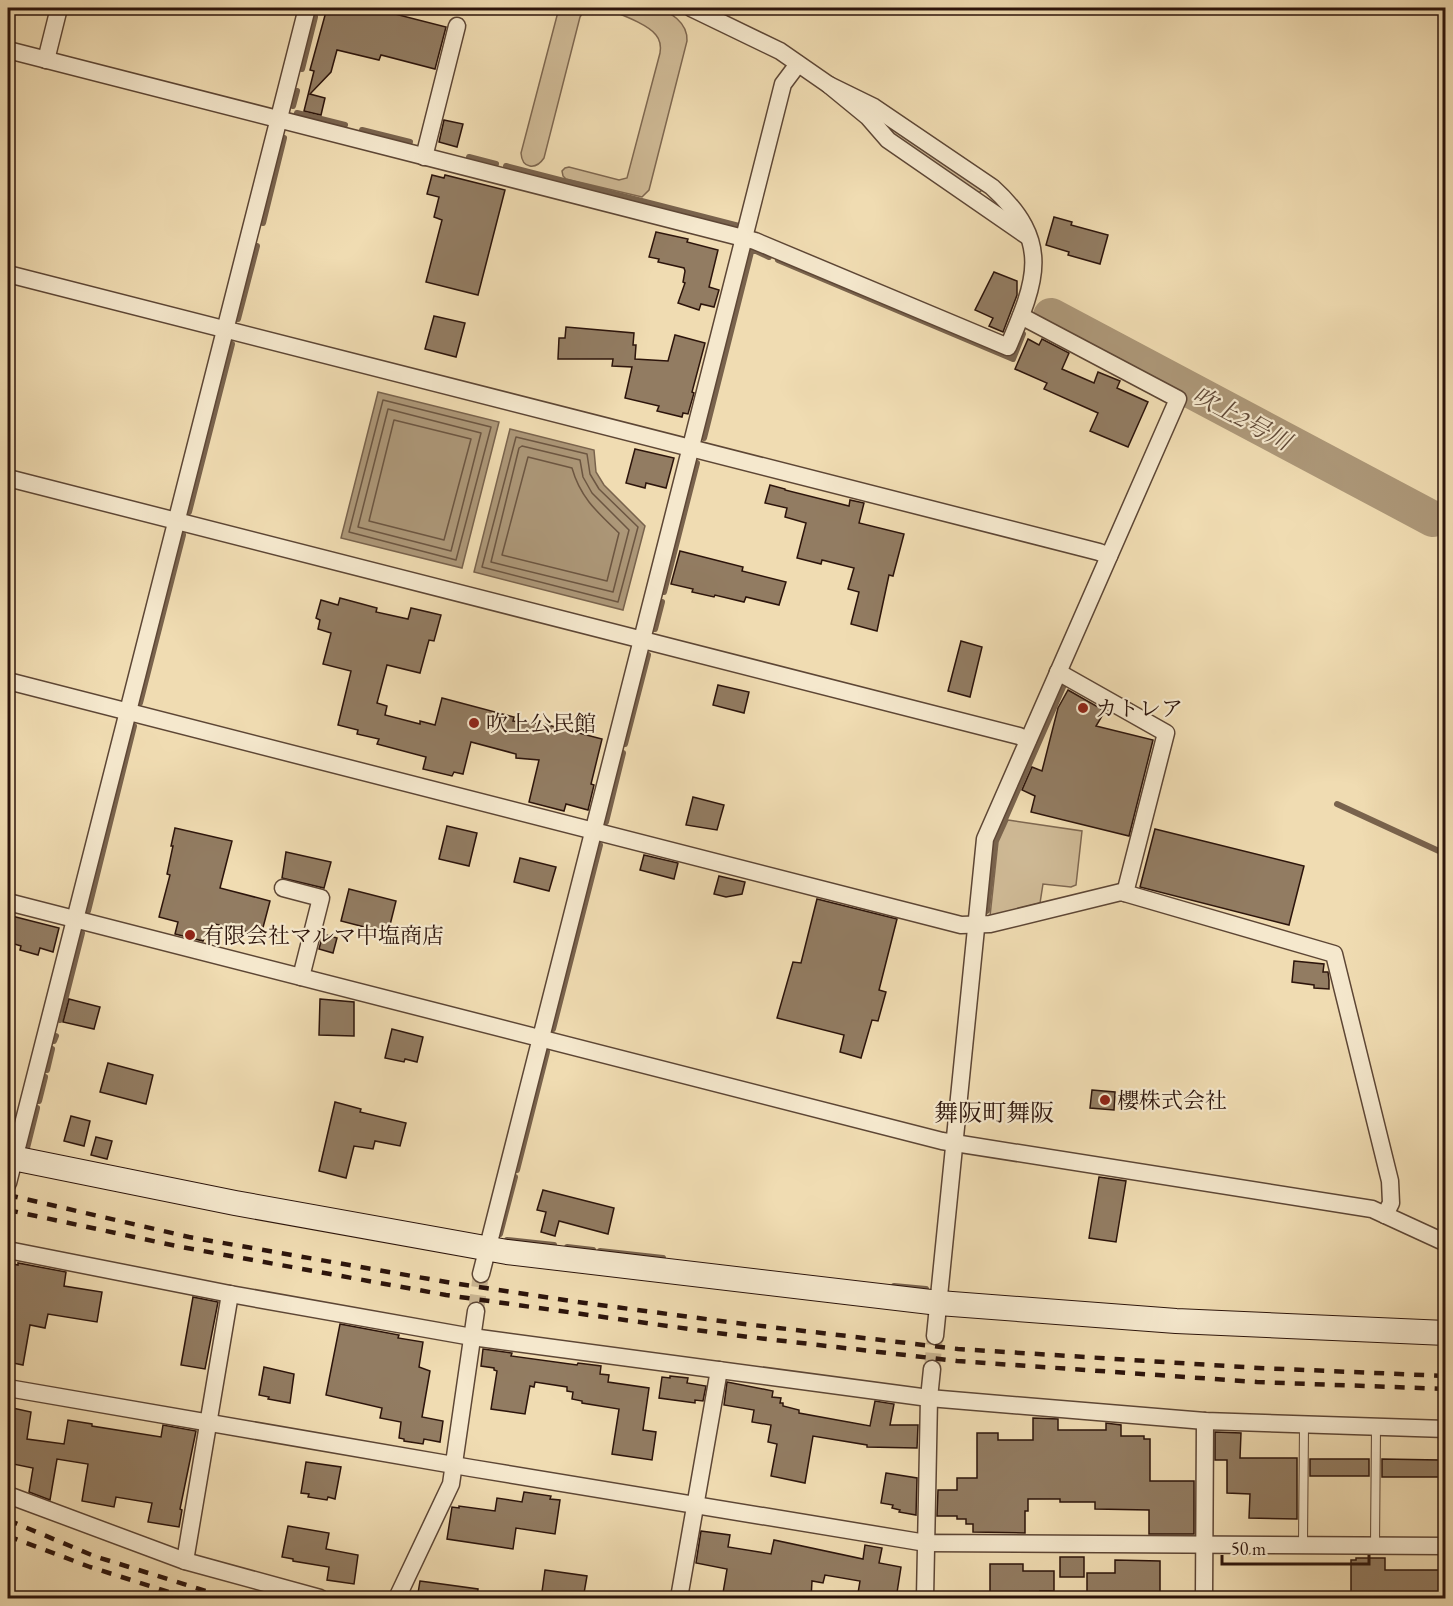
<svg xmlns="http://www.w3.org/2000/svg" width="1453" height="1606" font-family="'EB Garamond','Noto Serif JP',serif">
	<rect width="100%" height="100%" fill="#f0dcb2"/>
	<filter id="stains"><feTurbulence type="fractalNoise" baseFrequency=".00333" numOctaves="4"/><feColorMatrix values="0 0 0 0 .2 0 0 0 0 .09 0 0 0 0 .02 0 0 0 .5 -.17"/></filter>
	<radialGradient id="worn" r=".72"><stop offset=".6" stop-color="#630" stop-opacity="0"/><stop offset="1" stop-color="#630" stop-opacity=".3"/></radialGradient>
	<g fill="#cfba96" stroke="#7e6750" stroke-width="1.5">
		<path d="M 559,8 L 589,8 L 585,9 L 580,17 L 544,158 C 536,170 522,169 521,153 Z"/>
		<path d="M 605,8 C 621,7 638,5 653,8 C 670,10 688,23 687,41 L 649,190 L 642,197 L 566,179 L 563,176 L 562,171 L 565,168 L 569,167 L 619,180 L 627,178 L 660,53 C 661,47 661,41 656,35 C 648,24 619,14 605,8 Z"/>
		<path d="M 893,127 L 982,188 L 981,191 L 978,193 L 890,132 Z"/>
		<path d="M 1090,320 L 1094,320 L 1409,488 L 1412,492 L 1412,497 L 1408,500 L 1404,499 L 1088,331 L 1086,328 L 1086,323 Z"/>
		<path d="M 1008,820 L 1082,831 L 1076,885 L 1071,887 L 1043,884 L 1040,903 L 990,916 L 998,842 Z"/>
	</g>
	<g fill="#ad9879" stroke="#79634d" stroke-width="1.5">
		<path d="M 378,392 L 499,422 L 462,568 L 341,538 Z"/>
		<path d="M 510,429 L 594,450 L 596,472 L 604,485 L 645,526 L 623,610 L 474,572 Z"/>
	</g>
	<g fill="none" stroke-linecap="round" stroke-linejoin="round">
		<g stroke="#6c5642" stroke-width="1.5">
			<path d="M 383,400 L 491,427 L 456,560 L 349,532 Z"/>
			<path d="M 388,409 L 481,433 L 451,551 L 358,527 Z"/>
			<path d="M 394,420 L 471,439 L 444,540 L 369,521 Z"/>
			<path d="M 516,437 L 587,454 L 590,474 L 599,489 L 638,527 L 618,602 L 482,567 Z"/>
			<path d="M 522,446 L 580,460 L 583,477 L 592,493 L 629,530 L 613,592 L 491,562 L 519,448 Z"/>
			<path d="M 528,457 L 572,468 C 580,497 597,512 619,533 L 607,581 L 502,555 Z"/>
		</g>
		<g stroke="#79634d" stroke-width="6">
			<path d="M 302,69 L 315,17"/>
			<path d="M 293,106 L 297,91"/>
			<path d="M 297,113 L 345,125"/>
			<path d="M 362,130 L 410,142"/>
			<path d="M 469,157 L 496,164"/>
			<path d="M 506,166 L 739,226 L 741,228"/>
			<path d="M 263,223 L 284,138"/>
			<path d="M 778,260 L 1013,359 L 1023,334"/>
			<path d="M 1048,317 L 1051,316"/>
			<path d="M 238,319 L 257,246"/>
			<path d="M 704,438 L 751,252 L 754,250 L 769,257"/>
			<path d="M 189,512 L 232,344"/>
			<path d="M 664,592 L 697,463"/>
			<path d="M 655,629 L 662,602"/>
			<path d="M 140,703 L 183,535"/>
			<path d="M 625,744 L 648,655"/>
			<path d="M 1337,804 L 1441,852"/>
			<path d="M 606,822 L 623,753"/>
			<path d="M 88,911 L 134,726"/>
			<path d="M 987,911 L 995,842 L 1063,687"/>
			<path d="M 60,1020 L 82,933"/>
			<path d="M 553,1029 L 600,845"/>
			<path d="M 54,1041 L 56,1036"/>
			<path d="M 47,1070 L 52,1049"/>
			<path d="M 39,1101 L 45,1077"/>
			<path d="M 27,1148 L 37,1108"/>
			<path d="M 517,1170 L 547,1052"/>
			<path d="M 500,1234 L 515,1177"/>
			<path d="M 507,1240 L 554,1245"/>
			<path d="M 567,1247 L 593,1250"/>
			<path d="M 600,1251 L 663,1258"/>
			<path d="M 894,1286 L 926,1289"/>
		</g>
		<path stroke="#ad9879" stroke-width="36" d="M 1051,316 L 1433,519"/>
	</g>
	<g fill="#927c62" stroke="#2c140b" stroke-width="1.5">
		<path d="M 327,8 L 393,8 L 391,13 L 446,27 L 435,69 L 381,55 L 379,60 L 337,50 L 331,72 L 310,94 L 325,98 L 321,115 L 304,111 L 314,71 L 310,70 Z"/>
		<path d="M 444,120 L 463,124 L 457,147 L 439,142 Z"/>
		<path d="M 432,175 L 444,178 L 445,175 L 505,190 L 478,295 L 426,282 L 442,220 L 434,217 L 439,197 L 427,194 Z"/>
		<path d="M 1054,217 L 1072,222 L 1071,225 L 1108,235 L 1100,264 L 1068,255 L 1069,252 L 1046,245 Z"/>
		<path d="M 656,232 L 688,239 L 687,242 L 718,250 L 709,287 L 719,290 L 714,307 L 701,304 L 699,310 L 678,303 L 685,283 L 683,282 L 685,271 L 684,268 L 658,262 L 659,259 L 649,257 Z"/>
		<path d="M 994,272 L 1017,281 L 1017,295 L 1003,332 L 989,326 L 993,318 L 975,310 Z"/>
		<path d="M 434,316 L 465,323 L 456,357 L 425,349 Z"/>
		<path d="M 566,327 L 634,333 L 633,345 L 636,345 L 635,359 L 668,361 L 675,335 L 705,343 L 692,392 L 694,393 L 688,414 L 683,413 L 682,417 L 657,411 L 659,406 L 625,398 L 632,367 L 612,366 L 613,359 L 558,359 L 559,338 L 565,338 Z"/>
		<path d="M 1028,339 L 1039,345 L 1042,339 L 1069,353 L 1062,369 L 1094,383 L 1098,372 L 1120,381 L 1117,388 L 1148,402 L 1128,447 L 1090,431 L 1098,413 L 1044,389 L 1047,383 L 1015,369 Z"/>
		<path d="M 635,449 L 674,458 L 666,488 L 646,483 L 645,488 L 626,483 Z"/>
		<path d="M 770,485 L 785,489 L 785,490 L 849,506 L 850,500 L 864,503 L 859,523 L 904,534 L 893,576 L 889,575 L 877,631 L 851,624 L 859,592 L 848,589 L 854,568 L 822,560 L 821,564 L 797,558 L 806,523 L 785,517 L 787,508 L 765,503 Z"/>
		<path d="M 680,551 L 743,567 L 742,571 L 786,582 L 779,605 L 746,597 L 744,602 L 715,595 L 714,597 L 692,592 L 693,589 L 671,584 Z"/>
		<path d="M 340,598 L 377,608 L 376,612 L 408,619 L 411,608 L 441,615 L 434,641 L 429,640 L 420,673 L 387,665 L 377,703 L 387,706 L 385,715 L 420,724 L 420,721 L 435,725 L 442,698 L 514,717 L 513,721 L 544,724 L 602,739 L 591,784 L 594,785 L 588,810 L 566,804 L 564,811 L 529,802 L 539,760 L 516,758 L 516,754 L 471,742 L 463,774 L 454,772 L 452,776 L 423,769 L 426,757 L 377,744 L 379,739 L 357,734 L 358,730 L 338,725 L 351,671 L 323,664 L 331,633 L 318,629 L 320,620 L 316,618 L 321,600 L 338,605 Z"/>
		<path d="M 961,641 L 982,647 L 970,697 L 948,691 Z"/>
		<path d="M 718,685 L 749,692 L 744,713 L 713,705 Z"/>
		<path d="M 1068,690 L 1105,711 L 1096,726 L 1153,740 L 1129,836 L 1031,812 L 1035,796 L 1022,790 L 1032,767 L 1042,771 L 1058,708 Z"/>
		<path d="M 693,797 L 724,805 L 717,830 L 686,825 Z"/>
		<path d="M 447,826 L 477,833 L 469,866 L 439,859 Z"/>
		<path d="M 175,828 L 232,841 L 220,888 L 270,901 L 261,935 L 211,923 L 203,941 L 175,934 L 178,922 L 159,917 L 170,875 L 167,874 L 173,846 L 171,846 Z"/>
		<path d="M 1155,829 L 1304,866 L 1289,925 L 1140,887 Z"/>
		<path d="M 286,852 L 331,862 L 324,888 L 282,878 Z"/>
		<path d="M 644,855 L 678,863 L 674,879 L 640,870 Z"/>
		<path d="M 520,858 L 556,867 L 549,891 L 514,882 Z"/>
		<path d="M 719,876 L 745,882 L 742,894 L 726,897 L 714,894 Z"/>
		<path d="M 349,889 L 396,901 L 388,933 L 341,921 Z"/>
		<path d="M 817,899 L 897,919 L 879,990 L 886,992 L 878,1021 L 872,1020 L 861,1058 L 840,1052 L 844,1035 L 777,1018 L 793,962 L 801,963 Z"/>
		<path d="M 8,915 L 59,928 L 53,952 L 40,948 L 38,955 L 20,950 L 21,946 L 8,942 Z"/>
		<path d="M 323,934 L 337,938 L 333,953 L 319,949 Z"/>
		<path d="M 1294,961 L 1324,964 L 1323,972 L 1328,972 L 1329,980 L 1329,989 L 1314,988 L 1314,985 L 1292,982 Z"/>
		<path d="M 69,999 L 100,1007 L 94,1029 L 63,1022 Z"/>
		<path d="M 320,999 L 354,1002 L 354,1036 L 319,1035 Z"/>
		<path d="M 392,1029 L 423,1037 L 417,1062 L 405,1059 L 404,1062 L 385,1058 Z"/>
		<path d="M 108,1063 L 153,1075 L 146,1104 L 100,1092 Z"/>
		<path d="M 1092,1090 L 1115,1092 L 1114,1110 L 1090,1108 Z"/>
		<path d="M 335,1102 L 361,1109 L 360,1112 L 406,1123 L 400,1146 L 375,1141 L 373,1149 L 354,1146 L 346,1178 L 319,1171 Z"/>
		<path d="M 71,1116 L 90,1121 L 84,1146 L 64,1141 Z"/>
		<path d="M 96,1137 L 112,1141 L 107,1159 L 91,1155 Z"/>
		<path d="M 1099,1177 L 1126,1181 L 1116,1242 L 1089,1238 Z"/>
		<path d="M 543,1190 L 614,1208 L 608,1234 L 559,1221 L 555,1236 L 541,1232 L 546,1212 L 537,1210 Z"/>
		<path d="M 8,1263 L 18,1265 L 18,1263 L 66,1272 L 64,1286 L 102,1292 L 97,1322 L 48,1314 L 45,1328 L 30,1325 L 23,1365 L 8,1362 Z"/>
		<path d="M 193,1297 L 218,1302 L 205,1369 L 181,1365 Z"/>
		<path d="M 340,1324 L 399,1335 L 398,1338 L 423,1342 L 419,1367 L 430,1371 L 422,1417 L 443,1421 L 440,1442 L 424,1439 L 423,1444 L 404,1441 L 404,1439 L 399,1438 L 401,1422 L 380,1418 L 382,1408 L 326,1395 Z"/>
		<path d="M 483,1349 L 512,1353 L 511,1356 L 577,1365 L 578,1363 L 601,1366 L 600,1374 L 609,1375 L 608,1382 L 649,1388 L 643,1430 L 656,1432 L 652,1460 L 612,1454 L 619,1409 L 582,1403 L 582,1401 L 572,1399 L 573,1392 L 567,1391 L 567,1387 L 535,1382 L 534,1387 L 530,1386 L 525,1414 L 491,1409 L 497,1371 L 494,1370 L 494,1368 L 481,1366 Z"/>
		<path d="M 264,1367 L 294,1374 L 290,1403 L 268,1399 L 269,1397 L 259,1395 Z"/>
		<path d="M 670,1376 L 688,1378 L 687,1383 L 706,1386 L 703,1401 L 695,1400 L 695,1403 L 659,1398 L 662,1377 L 670,1378 Z"/>
		<path d="M 727,1382 L 773,1391 L 772,1397 L 781,1398 L 780,1403 L 783,1403 L 783,1406 L 799,1410 L 799,1413 L 870,1426 L 875,1401 L 894,1404 L 890,1425 L 918,1425 L 917,1448 L 867,1447 L 867,1445 L 813,1436 L 805,1483 L 771,1476 L 777,1444 L 768,1442 L 771,1425 L 752,1422 L 754,1410 L 724,1405 Z"/>
		<path d="M 8,1407 L 31,1412 L 27,1439 L 64,1444 L 68,1420 L 92,1424 L 92,1426 L 161,1437 L 163,1425 L 196,1431 L 180,1509 L 182,1510 L 179,1527 L 148,1522 L 152,1503 L 116,1497 L 114,1507 L 82,1501 L 88,1464 L 57,1459 L 50,1500 L 29,1492 L 33,1468 L 8,1463 Z"/>
		<path d="M 1033,1418 L 1058,1419 L 1058,1430 L 1106,1430 L 1106,1423 L 1121,1425 L 1121,1436 L 1144,1436 L 1144,1439 L 1150,1439 L 1150,1481 L 1194,1481 L 1194,1534 L 1149,1534 L 1149,1510 L 1095,1509 L 1095,1502 L 1060,1502 L 1060,1499 L 1028,1499 L 1028,1511 L 1025,1511 L 1025,1533 L 973,1532 L 973,1524 L 966,1524 L 966,1519 L 957,1519 L 957,1516 L 937,1516 L 938,1490 L 957,1490 L 957,1478 L 977,1478 L 977,1433 L 998,1433 L 998,1440 L 1033,1440 Z"/>
		<path d="M 1215,1432 L 1241,1433 L 1240,1458 L 1297,1458 L 1297,1519 L 1249,1518 L 1250,1494 L 1227,1493 L 1227,1460 L 1215,1460 Z"/>
		<rect x="1310" y="1459" width="59" height="17"/>
		<path d="M 1382,1459 L 1440,1460 L 1440,1477 L 1382,1477 Z"/>
		<path d="M 306,1462 L 341,1467 L 335,1499 L 328,1497 L 327,1500 L 308,1497 L 309,1494 L 301,1493 Z"/>
		<path d="M 886,1473 L 917,1478 L 916,1515 L 899,1512 L 900,1510 L 892,1508 L 893,1505 L 881,1503 Z"/>
		<path d="M 524,1492 L 551,1496 L 550,1499 L 560,1500 L 555,1534 L 516,1528 L 513,1549 L 447,1539 L 452,1507 L 459,1508 L 459,1506 L 495,1511 L 497,1498 L 522,1502 Z"/>
		<path d="M 288,1526 L 329,1533 L 326,1549 L 358,1555 L 354,1584 L 327,1580 L 329,1567 L 293,1561 L 293,1559 L 282,1557 Z"/>
		<path d="M 701,1531 L 730,1535 L 728,1547 L 771,1554 L 774,1540 L 863,1559 L 865,1545 L 882,1548 L 879,1563 L 901,1567 L 896,1599 L 858,1593 L 860,1581 L 825,1575 L 823,1583 L 812,1581 L 811,1599 L 722,1599 L 727,1569 L 696,1563 Z"/>
		<rect x="1060" y="1557" width="24" height="20"/>
		<path d="M 1356,1558 L 1385,1558 L 1385,1570 L 1446,1570 L 1446,1599 L 1351,1599 L 1351,1560 L 1356,1560 Z"/>
		<path d="M 1115,1560 L 1160,1561 L 1160,1599 L 1087,1598 L 1087,1573 L 1115,1573 Z"/>
		<path d="M 990,1564 L 1023,1564 L 1023,1571 L 1054,1571 L 1054,1591 L 1040,1591 L 1040,1596 L 1023,1596 L 1023,1599 L 990,1599 Z"/>
		<path d="M 545,1570 L 587,1576 L 583,1599 L 541,1599 Z"/>
		<path d="M 420,1581 L 478,1589 L 477,1599 L 417,1599 Z"/>
	</g>
	<g fill="none" stroke-linecap="round" stroke-linejoin="round">
		<g stroke="#c9b491" stroke-width="16" stroke-dasharray="16 8" stroke-linecap="butt">
			<path d="M 476,1311 L 481,1274"/>
			<path d="M 932,1369 L 935,1336"/>
		</g>
		<defs>
			<g id="lane">
				<path d="M 1303,1545 L 1304,1424"/>
				<path d="M 1375,1546 L 1376,1427"/>
			</g>
			<g id="street">
				<path d="M 691,8 L 780,51 L 829,85 L 868,117 L 888,140 L 1027,236"/>
				<path d="M 8,50 L 755,241 L 1008,347 C 1036,281 1053,242 992,187 L 874,107 L 829,85"/>
				<path d="M 46,60 L 59,8"/>
				<path d="M 424,157 L 457,26"/>
				<path d="M 8,274 L 1099,552 L 1109,556"/>
				<path d="M 8,478 L 1019,736 L 1028,740"/>
				<path d="M 1058,672 L 1166,733 L 1125,893"/>
				<path d="M 8,681 L 961,925 L 990,924 L 1121,892 L 1334,954 L 1390,1181 L 1391,1203 L 1385,1215"/>
				<path d="M 283,888 L 321,898 L 301,977"/>
				<path d="M 8,902 L 942,1141 L 1372,1209 L 1446,1243"/>
				<path d="M 8,1183 L 307,8"/>
				<path d="M 8,1250 L 230,1294 L 472,1337 L 929,1398 L 1205,1421 L 1446,1429"/>
				<path d="M 481,1274 L 783,84 L 798,64"/>
				<path d="M 935,1336 L 985,839 L 1178,399 L 1021,316"/>
				<path d="M 8,1388 L 471,1468 L 926,1543 L 1446,1546"/>
				<path d="M 8,1495 L 185,1561 L 320,1598"/>
				<path d="M 185,1561 L 230,1294"/>
				<path d="M 397,1598 L 451,1484 L 476,1311"/>
				<path d="M 679,1598 L 719,1370"/>
				<path d="M 925,1598 L 929,1398 L 932,1369"/>
				<path d="M 1204,1598 L 1205,1421"/>
			</g>
			<path id="secondary" d="M 8,1157 L 235,1203 L 507,1252 L 939,1303 L 1176,1321 L 1446,1333"/>
		</defs>
		<use href="#lane" stroke="#5d4635" stroke-width="10"/>
		<use href="#street" stroke="#5d4635" stroke-width="19"/>
		<use href="#secondary" stroke="#2c140b" stroke-width="26"/>
		<use href="#lane" stroke="#f5e8cd" stroke-width="8"/>
		<use href="#street" stroke="#f5e8cd" stroke-width="16"/>
		<use href="#secondary" stroke="#f5e8cd" stroke-width="24"/>
		<g stroke="#2c140b" stroke-width="4.5" stroke-dasharray="10 10" stroke-linecap="butt">
			<path d="M 8,1195 L 189,1237 L 452,1283 L 585,1303 L 736,1323 L 958,1349 L 1259,1368 L 1446,1376"/>
			<path d="M 8,1210 L 181,1247 L 446,1295 L 732,1335 L 957,1361 L 1257,1382 L 1446,1389"/>
			<path d="M 8,1520 L 94,1556 L 228,1598"/>
			<path d="M 8,1536 L 90,1567 L 188,1598"/>
		</g>
	</g>
	<g fill="#8f2418" stroke="#f5e8cd" stroke-width="2">
		<circle cx="1083" cy="708" r="6"/>
		<circle cx="474" cy="723" r="6"/>
		<circle cx="190" cy="935" r="6"/>
		<circle cx="1105" cy="1100" r="6"/>
	</g>
	<g text-anchor="middle" dominant-baseline="central" stroke-width="4.5" stroke-linejoin="round" paint-order="stroke">
		<g font-size="22" fill="#2c140b" stroke="#f5e8cd" text-anchor="start">
			<text x="1095" y="708">カトレア</text>
			<text x="486" y="723">吹上公民館</text>
			<text x="202" y="935">有限会社マルマ中塩商店</text>
			<text x="1117" y="1100">櫻株式会社</text>
		</g>
		<g font-size="24" font-style="italic" fill="#604937" stroke="#f5e8cd">
			<text transform="translate(1242 418) rotate(28)">吹上2号川</text>
		</g>
		<g font-size="24" fill="#2c140b" stroke="#f5e8cd">
			<text x="994" y="1112">舞阪町舞阪</text>
		</g>
	</g>
	<rect width="1453" height="1606" fill="none" stroke="#f0dcb2" stroke-width="30"/>
	<rect x="9" y="9" width="1435" height="1588" fill="none" stroke="#2c140b" stroke-width="3"/>
	<rect x="15" y="15" width="1423" height="1576" fill="none" stroke="#2c140b" stroke-width="1.5"/>
	<path d="M1222 1555v9h147v-9" fill="none" stroke="#2c140b" stroke-width="3"/>
	<text x="1231" y="1555" font-size="18" fill="#2c140b" stroke="#f5e8cd" stroke-width="4.5" paint-order="stroke">50 m</text>
	<rect width="100%" height="100%" filter="url(#stains)"/>
	<rect width="100%" height="100%" fill="url(#worn)"/>
</svg>
